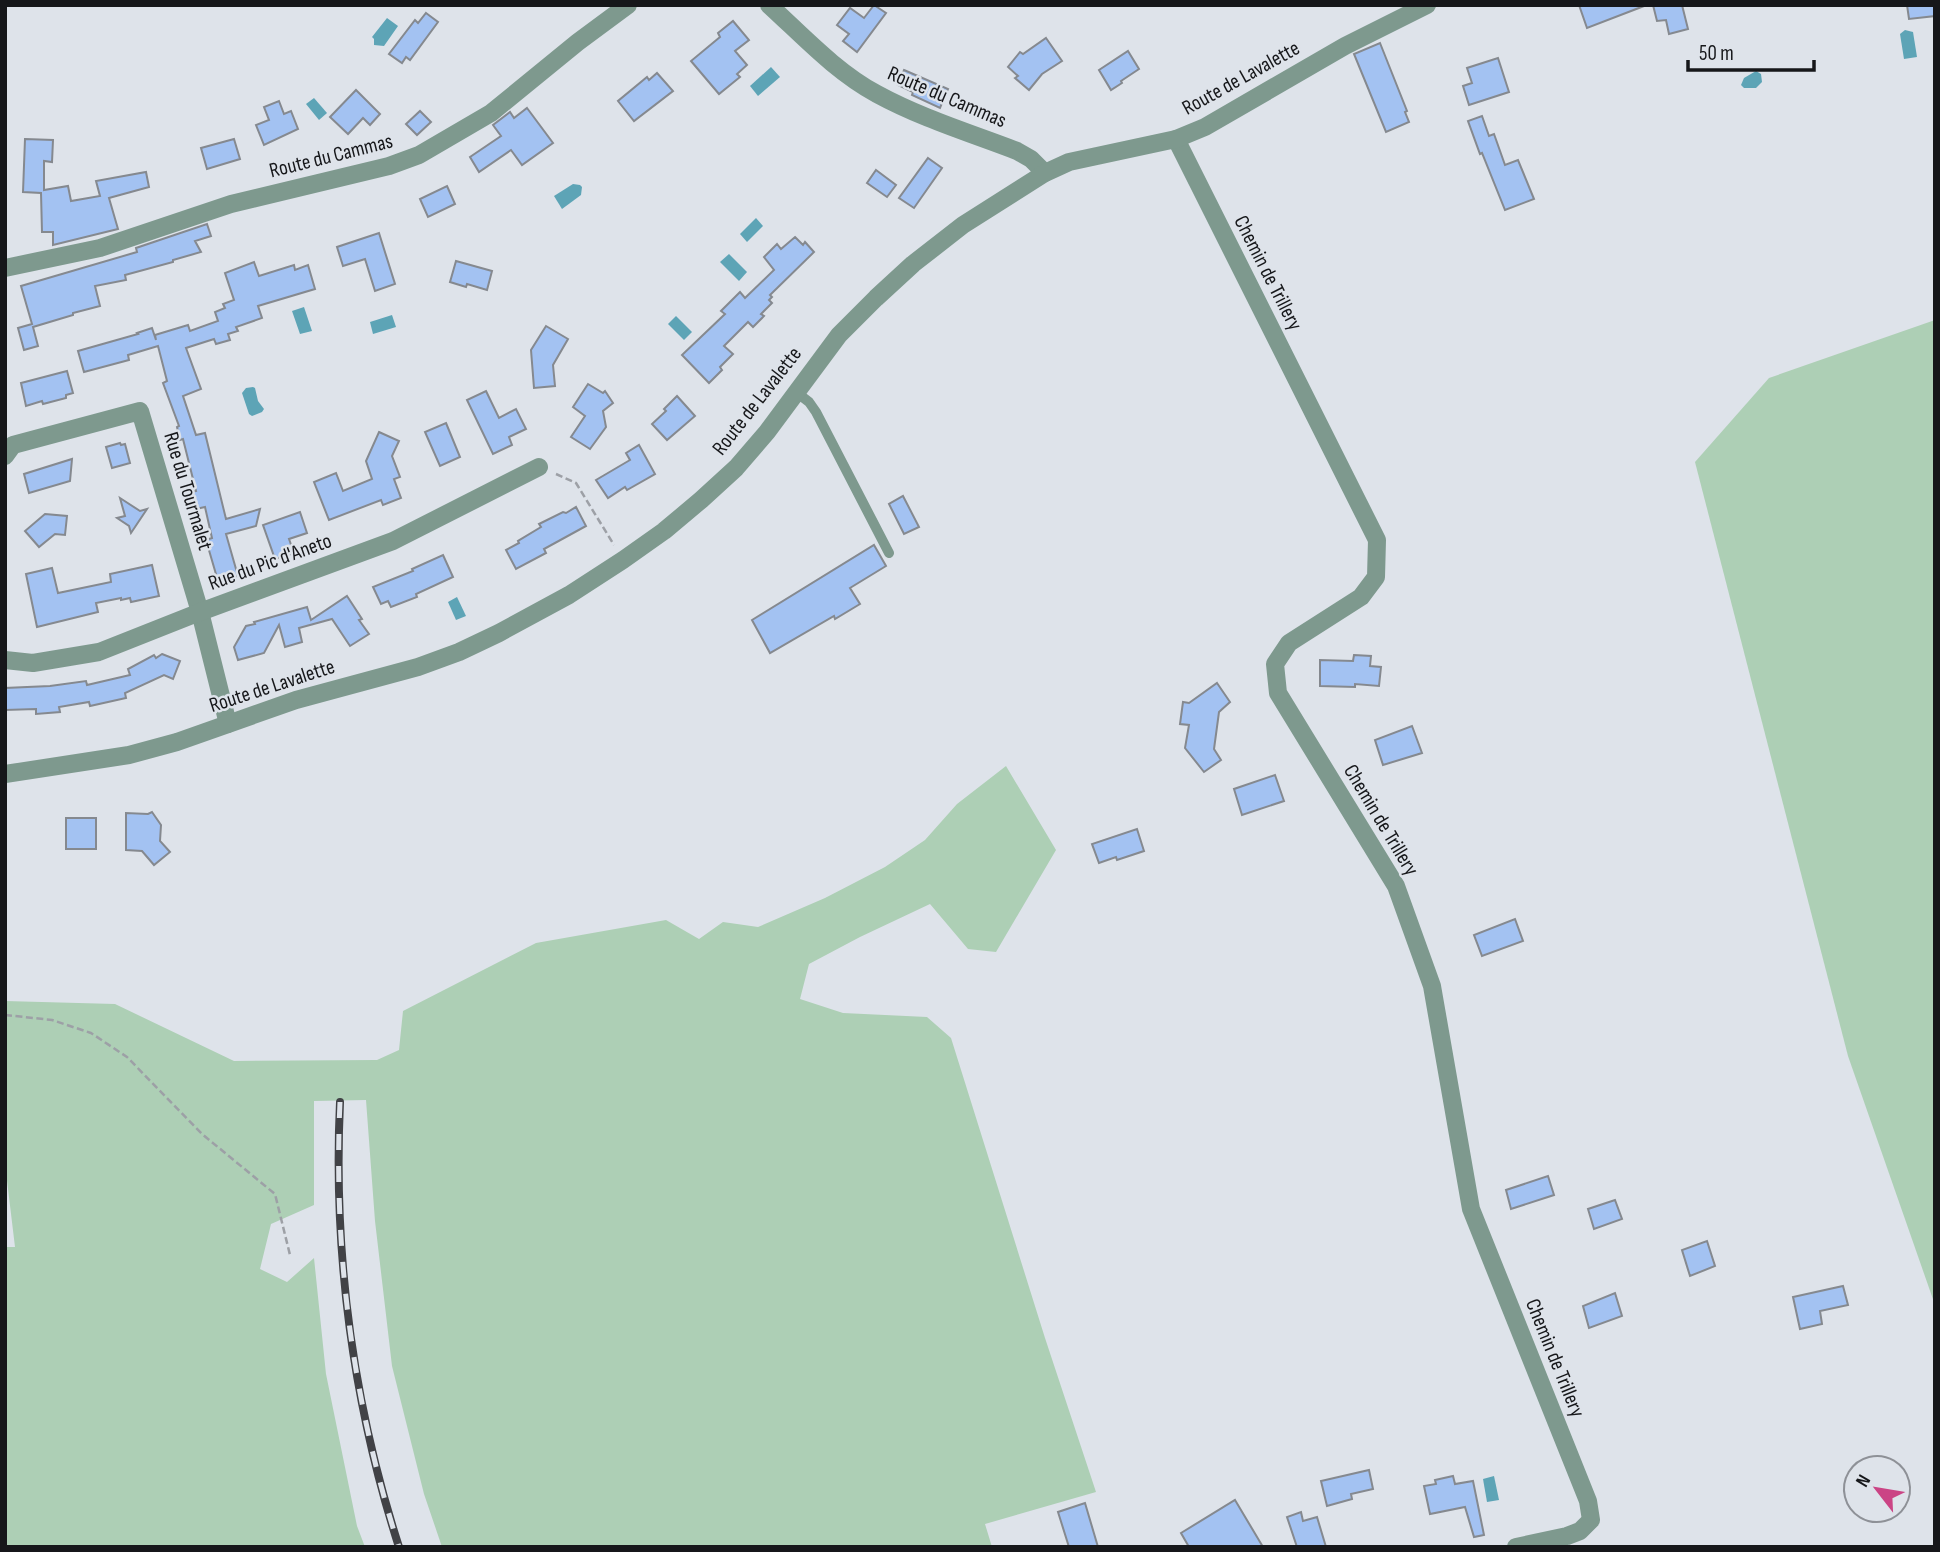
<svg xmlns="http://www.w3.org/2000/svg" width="1940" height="1552" font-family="'Sofia Sans Condensed',sans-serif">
	<rect width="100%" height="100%" fill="#dee3ea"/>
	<g fill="#adcfb5">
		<path d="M 1935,320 L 1935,1305 L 1848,1056 L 1695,462 L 1769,378 Z"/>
		<path d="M 1006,766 L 1056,850 L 996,952 L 968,949 L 930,904 L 860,937 L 809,964 L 800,999 L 843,1013 L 927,1017 L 951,1038 L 1045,1338 L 1096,1492 L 985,1524 L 992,1547 L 442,1547 L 424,1494 L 392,1366 L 375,1221 L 366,1100 L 314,1101 L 314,1205 L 271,1224 L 260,1269 L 287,1282 L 314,1258 L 326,1374 L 357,1526 L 365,1547 L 5,1547 L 5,1247 L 15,1247 L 5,1164 L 5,1001 L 115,1004 L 234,1061 L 377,1060 L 399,1050 L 403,1011 L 536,943 L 666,920 L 699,939 L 723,922 L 758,927 L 825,898 L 885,867 L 925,840 L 957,804 Z"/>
	</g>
	<g fill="#5da4b6">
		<path d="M 387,18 L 398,26 L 384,46 L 374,45 L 374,39 L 372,37 Z"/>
		<path d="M 1905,30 L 1913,32 L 1917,57 L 1904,59 L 1900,34 Z"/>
		<path d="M 771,67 L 780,77 L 758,96 L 750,86 Z"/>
		<path d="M 1756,71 L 1761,74 L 1762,82 L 1756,88 L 1744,88 L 1741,85 L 1744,78 Z"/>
		<path d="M 314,98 L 327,113 L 319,120 L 306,104 Z"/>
		<path d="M 573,184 L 580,185 L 582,187 L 581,195 L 562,209 L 554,196 Z"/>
		<path d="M 756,218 L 763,226 L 747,242 L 740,234 Z"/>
		<path d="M 729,254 L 747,272 L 739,281 L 720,262 Z"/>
		<path d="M 304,307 L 312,331 L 300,334 L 292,311 Z"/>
		<path d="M 392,315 L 396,327 L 373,334 L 370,322 Z"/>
		<path d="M 676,316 L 692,332 L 684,340 L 668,324 Z"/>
		<path d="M 253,387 L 255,388 L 258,401 L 264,409 L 262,412 L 252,416 L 249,414 L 242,393 L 246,388 Z"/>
		<path d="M 457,597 L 466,616 L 456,620 L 448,602 Z"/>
		<path d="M 1494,1476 L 1499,1500 L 1487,1502 L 1483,1479 Z"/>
	</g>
	<g fill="#a3c2f2" stroke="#85898f" stroke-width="2">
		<path d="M 874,5 L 886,13 L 857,52 L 843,41 L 849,34 L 837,25 L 850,8 L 864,18 Z"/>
		<path d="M 1579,5 L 1643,5 L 1644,6 L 1587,28 Z"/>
		<path d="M 1653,5 L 1682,5 L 1688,29 L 1669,34 L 1666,20 L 1657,21 Z"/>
		<path d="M 1907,5 L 1935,5 L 1935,16 L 1909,19 Z"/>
		<path d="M 426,13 L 438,22 L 410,60 L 406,57 L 402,63 L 389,54 L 415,20 L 418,23 Z"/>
		<path d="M 733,21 L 749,40 L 735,51 L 747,65 L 737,74 L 740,77 L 719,94 L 691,61 L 720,37 L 718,33 Z"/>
		<path d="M 1046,38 L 1062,61 L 1042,74 L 1029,90 L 1015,78 L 1018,76 L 1008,67 L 1020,52 L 1023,54 Z"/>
		<path d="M 1380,43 L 1407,111 L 1405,112 L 1409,122 L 1386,132 L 1354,54 Z"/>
		<path d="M 1128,51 L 1139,69 L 1121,81 L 1122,83 L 1111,90 L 1099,70 Z"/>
		<path d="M 1498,58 L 1509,92 L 1469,105 L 1463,86 L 1472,83 L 1467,68 Z"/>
		<path d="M 904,70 L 948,89 L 940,108 L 912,95 L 913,92 L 898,85 Z"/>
		<path d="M 657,73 L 673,91 L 634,121 L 618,101 L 647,77 L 649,80 Z"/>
		<path d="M 356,90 L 380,114 L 370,125 L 363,118 L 348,134 L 330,117 Z"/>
		<path d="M 279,101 L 284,114 L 291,111 L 298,129 L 264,145 L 256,125 L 269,120 L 264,107 Z"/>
		<path d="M 527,108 L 553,143 L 522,165 L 511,150 L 479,172 L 470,157 L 501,136 L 493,125 L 510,112 L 514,118 Z"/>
		<path d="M 420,111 L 431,122 L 417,135 L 406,124 Z"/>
		<path d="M 1482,116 L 1489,136 L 1494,134 L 1505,165 L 1518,160 L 1534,199 L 1505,210 L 1482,153 L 1480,154 L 1468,121 Z"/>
		<path d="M 25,139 L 53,140 L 52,162 L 44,161 L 44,190 L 68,186 L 71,201 L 100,196 L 96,181 L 146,172 L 149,187 L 109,198 L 118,229 L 53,245 L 53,232 L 42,232 L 41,193 L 23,192 Z"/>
		<path d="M 234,139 L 240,159 L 207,169 L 201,148 Z"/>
		<path d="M 928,158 L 942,168 L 914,208 L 899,198 Z"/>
		<path d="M 876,170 L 896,185 L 887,197 L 867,183 Z"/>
		<path d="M 447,186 L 455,204 L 428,217 L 420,199 Z"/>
		<path d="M 207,224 L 211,236 L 195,241 L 201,252 L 173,260 L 173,262 L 125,275 L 126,280 L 95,286 L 100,306 L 73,313 L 73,315 L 33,327 L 38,346 L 24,350 L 18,328 L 32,324 L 21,286 L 137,252 L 136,248 Z"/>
		<path d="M 379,233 L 395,284 L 375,291 L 365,259 L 343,266 L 337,247 Z"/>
		<path d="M 795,237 L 803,245 L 805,242 L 814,252 L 770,295 L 772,297 L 769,300 L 772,303 L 761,314 L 764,316 L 753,327 L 748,322 L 724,346 L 733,354 L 720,367 L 722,370 L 709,383 L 682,355 L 725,314 L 721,311 L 740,292 L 745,298 L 774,270 L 764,257 L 777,244 L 781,249 Z"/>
		<path d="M 456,261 L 492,271 L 487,290 L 467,284 L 466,287 L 450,282 Z"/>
		<path d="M 254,262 L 259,276 L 294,265 L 295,270 L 308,265 L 315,289 L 258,306 L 262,318 L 236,327 L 238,331 L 228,334 L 230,340 L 216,344 L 214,339 L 186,348 L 201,389 L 183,396 L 196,435 L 205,433 L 226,519 L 260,509 L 256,526 L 226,534 L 238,576 L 218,581 L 206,540 L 212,538 L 205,507 L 196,509 L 191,492 L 196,491 L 183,439 L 180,440 L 177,427 L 179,426 L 163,383 L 167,381 L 158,346 L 128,355 L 129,360 L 84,372 L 78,351 L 138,334 L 137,333 L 152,328 L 156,340 L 155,335 L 188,325 L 190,331 L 218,321 L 215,312 L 225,308 L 223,304 L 234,300 L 225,273 Z"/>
		<path d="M 546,326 L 568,339 L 553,365 L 555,386 L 534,388 L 531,350 Z"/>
		<path d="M 67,371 L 73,393 L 66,395 L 66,398 L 43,404 L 42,401 L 26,406 L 21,383 Z"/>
		<path d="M 588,384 L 603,393 L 605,391 L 613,403 L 603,411 L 606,427 L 590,449 L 571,437 L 585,416 L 573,407 Z"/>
		<path d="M 486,391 L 499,418 L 516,409 L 526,429 L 509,437 L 512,445 L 493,454 L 467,400 Z"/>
		<path d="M 677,396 L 695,416 L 667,440 L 652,424 L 666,411 L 664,409 Z"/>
		<path d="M 446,423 L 460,457 L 440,466 L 425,432 Z"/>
		<path d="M 379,432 L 399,441 L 392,456 L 400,477 L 394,479 L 401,498 L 383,505 L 381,500 L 329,520 L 314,482 L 336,473 L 343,491 L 372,479 L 366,461 Z"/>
		<path d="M 120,443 L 121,445 L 125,444 L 130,463 L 112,468 L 106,447 Z"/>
		<path d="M 639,445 L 655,474 L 627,490 L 625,487 L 608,498 L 596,480 L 630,460 L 626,453 Z"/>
		<path d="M 72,459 L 70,481 L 29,493 L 24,474 Z"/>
		<path d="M 903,496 L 919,527 L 904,534 L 889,504 Z"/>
		<path d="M 120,498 L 140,511 L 147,509 L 131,533 L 129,526 L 117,518 L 125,516 Z"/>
		<path d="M 576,507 L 586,526 L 544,549 L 546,553 L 516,569 L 506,550 L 519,543 L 518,541 L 541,527 L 539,524 L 563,512 L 566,513 Z"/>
		<path d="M 300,512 L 307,533 L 289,539 L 294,553 L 275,559 L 263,525 Z"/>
		<path d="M 45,514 L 67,516 L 65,535 L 55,534 L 39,547 L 25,531 Z"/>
		<path d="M 874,545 L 886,566 L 850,588 L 860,604 L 835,619 L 834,616 L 770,653 L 752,620 Z"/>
		<path d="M 443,555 L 453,577 L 416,594 L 417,597 L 391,607 L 388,601 L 381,604 L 373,587 L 413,571 L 412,569 Z"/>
		<path d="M 152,565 L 159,596 L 131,602 L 130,598 L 121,600 L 121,598 L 96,603 L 98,612 L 37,627 L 26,574 L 52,568 L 58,593 L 111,582 L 110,574 Z"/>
		<path d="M 347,596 L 362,619 L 359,620 L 369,634 L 350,646 L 332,619 L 299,628 L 302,642 L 285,647 L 279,625 L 264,653 L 238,660 L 234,647 L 246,626 L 255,624 L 254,622 L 307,607 L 311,620 Z"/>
		<path d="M 162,654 L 180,661 L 173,679 L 164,675 L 125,693 L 126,698 L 90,706 L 89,702 L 59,707 L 60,712 L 36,714 L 36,709 L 5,710 L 5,688 L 50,686 L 86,681 L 87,685 L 130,675 L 128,669 L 154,655 L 156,658 Z"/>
		<path d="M 1354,655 L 1371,656 L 1370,666 L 1381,667 L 1379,686 L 1355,684 L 1355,687 L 1320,686 L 1320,660 L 1353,661 Z"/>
		<path d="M 1217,683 L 1230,702 L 1219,712 L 1214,749 L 1221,760 L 1204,772 L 1185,748 L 1189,725 L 1180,724 L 1183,702 L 1189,703 Z"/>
		<path d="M 1412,726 L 1422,753 L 1383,765 L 1375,740 Z"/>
		<path d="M 1275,775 L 1284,801 L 1242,815 L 1234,789 Z"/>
		<path d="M 152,812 L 161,825 L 160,841 L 170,852 L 154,865 L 142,851 L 126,850 L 126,813 L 148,814 Z"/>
		<rect x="66" y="818" width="30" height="31"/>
		<path d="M 1137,829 L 1144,851 L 1117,860 L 1116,857 L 1099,863 L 1092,844 Z"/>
		<path d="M 1515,919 L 1523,941 L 1482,956 L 1474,935 Z"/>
		<path d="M 1548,1176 L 1554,1195 L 1511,1209 L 1506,1190 Z"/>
		<path d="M 1615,1200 L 1622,1219 L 1594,1229 L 1588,1209 Z"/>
		<path d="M 1707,1241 L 1715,1266 L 1690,1276 L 1682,1250 Z"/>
		<path d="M 1843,1286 L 1848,1305 L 1820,1311 L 1822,1324 L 1800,1329 L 1793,1297 Z"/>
		<path d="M 1615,1293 L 1622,1316 L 1589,1328 L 1583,1306 Z"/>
		<path d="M 1369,1470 L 1373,1489 L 1351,1494 L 1352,1499 L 1327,1506 L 1321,1481 Z"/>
		<path d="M 1453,1476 L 1455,1484 L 1473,1481 L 1484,1535 L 1474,1537 L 1465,1507 L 1430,1514 L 1424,1486 L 1436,1484 L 1435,1480 Z"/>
		<path d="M 1235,1500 L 1263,1547 L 1189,1547 L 1181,1533 Z"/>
		<path d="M 1085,1503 L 1098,1547 L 1069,1547 L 1058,1512 Z"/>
		<path d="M 1301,1512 L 1303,1521 L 1317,1517 L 1326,1547 L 1297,1547 L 1287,1517 Z"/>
	</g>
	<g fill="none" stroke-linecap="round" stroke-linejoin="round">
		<g stroke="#9da0a6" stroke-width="2.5" stroke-dasharray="7 3.5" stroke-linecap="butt">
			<path d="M 556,474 L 576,483 L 614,545"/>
			<path d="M 5,1015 L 52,1020 L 91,1033 L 127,1057 L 202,1134 L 275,1194 L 290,1255"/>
		</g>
		<path stroke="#7e998e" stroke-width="10" d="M 796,392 L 809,402 L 816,412 L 889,553"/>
		<g stroke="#7e998e" stroke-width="18">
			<path d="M 769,5 C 803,36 836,72 877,94 C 921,118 970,133 1017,151 L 1031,159 L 1045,173"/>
			<path d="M 1176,139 L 1377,540 L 1376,577 L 1361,597 L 1289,643 L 1275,664 L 1278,693 L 1396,886 L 1432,986 L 1471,1209 L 1588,1501 L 1591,1520 L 1580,1531 L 1567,1536 L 1516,1547"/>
			<path d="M 5,268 L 100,248 L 231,204 L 389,166 L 419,155 L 491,113 L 578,42 L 628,5"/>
			<path d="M 5,456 L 13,445 L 140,411 L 200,612 L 228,724"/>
			<path d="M 5,660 L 33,663 L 99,652 L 200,612 L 393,541 L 539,467"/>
		</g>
		<path stroke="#7e998e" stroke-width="18" d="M 5,774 L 129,755 L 177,742 L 296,700 L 418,667 L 459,652 L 499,633 L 569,595 L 623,560 L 664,531 L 701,500 L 736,468 L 767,432 L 839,335 L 876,298 L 913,264 L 963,225 L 1045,173 L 1069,162 L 1176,139 L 1205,127 L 1345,46 L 1427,5"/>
		<defs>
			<path id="rail" d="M 340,1102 C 333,1252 353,1404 399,1547"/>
		</defs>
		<use href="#rail" stroke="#414246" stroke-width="8"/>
		<use href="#rail" stroke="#dee3ea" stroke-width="5" stroke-dasharray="16" stroke-linecap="butt"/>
	</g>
	<g text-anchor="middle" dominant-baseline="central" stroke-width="5" stroke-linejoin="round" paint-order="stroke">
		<g font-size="21" fill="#16171a" stroke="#dee3ea">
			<text transform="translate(1241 78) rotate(-29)">Route de Lavalette</text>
			<text transform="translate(947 97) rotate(23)">Route du Cammas</text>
			<text transform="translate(331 156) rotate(-14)">Route du Cammas</text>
			<text transform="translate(1268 273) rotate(63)">Chemin de Trillery</text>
			<text transform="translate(757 401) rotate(-52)">Route de Lavalette</text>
			<text transform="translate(188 491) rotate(73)">Rue du Tourmalet</text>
			<text transform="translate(270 562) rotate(-20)">Rue du Pic d'Aneto</text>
			<text transform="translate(272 686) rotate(-18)">Route de Lavalette</text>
			<text transform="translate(1381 820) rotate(59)">Chemin de Trillery</text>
			<text transform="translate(1555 1358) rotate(68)">Chemin de Trillery</text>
		</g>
	</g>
	<rect width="1940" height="1552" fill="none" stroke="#16171a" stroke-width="14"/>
	<g transform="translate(1877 1489) rotate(301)"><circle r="33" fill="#dee3ea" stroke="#8e9197" stroke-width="2"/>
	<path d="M0-5L12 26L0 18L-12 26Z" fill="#cb4485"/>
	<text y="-10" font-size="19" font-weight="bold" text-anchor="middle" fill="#16171a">N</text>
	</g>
	<path d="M1688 60v10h126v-10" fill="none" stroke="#16171a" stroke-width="3.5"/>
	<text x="1699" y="60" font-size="21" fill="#16171a" stroke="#dee3ea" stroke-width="5" paint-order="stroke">50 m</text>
</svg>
